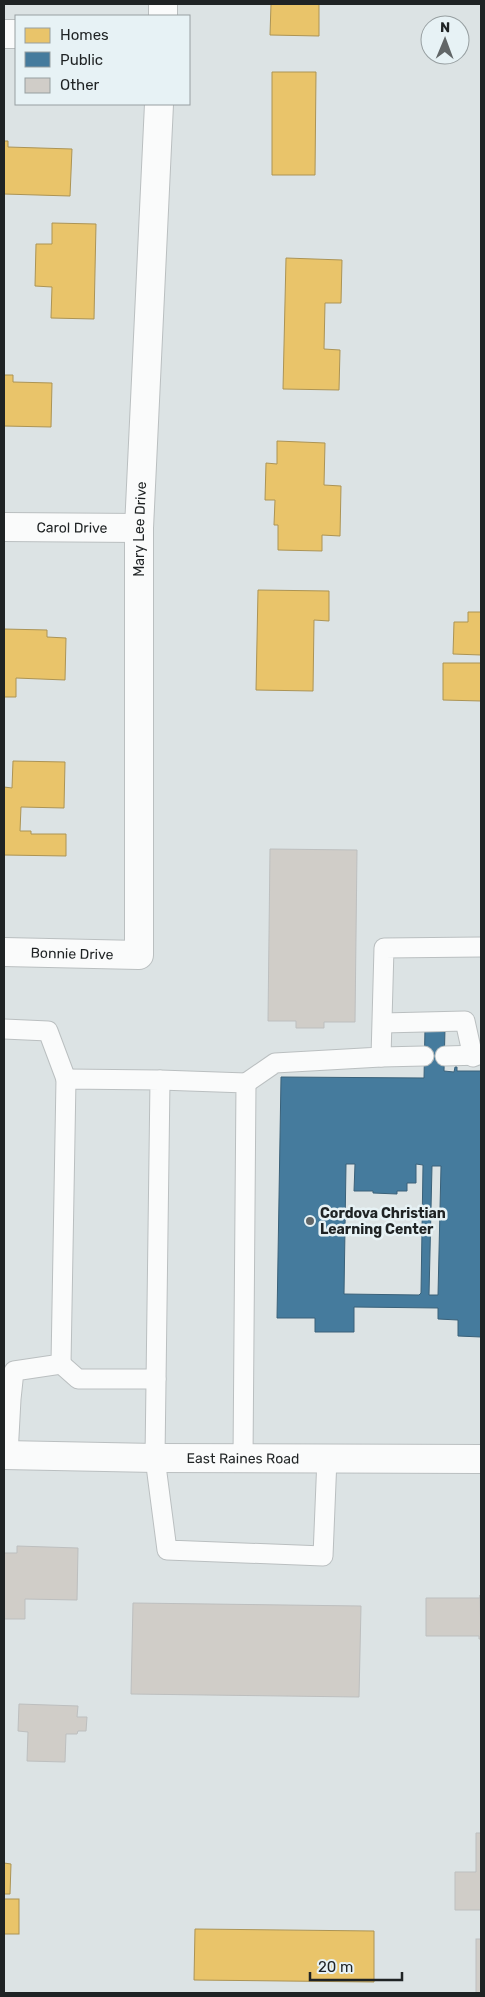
<svg xmlns="http://www.w3.org/2000/svg" width="485" height="1997" font-family="Rubik,sans-serif">
	<rect width="100%" height="100%" fill="#dce3e4"/>
	<g fill="#e9c46a" stroke="#ac9455">
		<path d="M 271,4 L 319,4 L 319,36 L 270,35 Z"/>
		<path d="M 272,72 L 316,72 L 315,175 L 272,175 Z"/>
		<path d="M 4,141 L 8,141 L 8,147 L 72,149 L 70,196 L 4,194 Z"/>
		<path d="M 52,223 L 96,224 L 94,319 L 51,318 L 52,287 L 35,286 L 36,244 L 52,244 Z"/>
		<path d="M 286,258 L 342,260 L 341,303 L 325,303 L 324,349 L 340,350 L 339,390 L 283,389 Z"/>
		<path d="M 4,375 L 13,375 L 13,382 L 52,383 L 51,427 L 4,426 Z"/>
		<path d="M 277,441 L 325,443 L 324,485 L 341,486 L 340,536 L 322,535 L 322,551 L 278,550 L 278,525 L 274,525 L 275,500 L 265,500 L 266,463 L 277,464 Z"/>
		<path d="M 258,590 L 329,591 L 329,621 L 314,620 L 313,691 L 256,690 Z"/>
		<path d="M 468,612 L 481,612 L 481,655 L 453,654 L 454,622 L 468,622 Z"/>
		<path d="M 4,629 L 47,630 L 47,637 L 66,638 L 65,680 L 16,678 L 16,697 L 4,697 Z"/>
		<path d="M 443,663 L 481,663 L 481,701 L 443,700 Z"/>
		<path d="M 13,761 L 65,762 L 64,808 L 21,807 L 20,831 L 31,831 L 31,834 L 66,834 L 66,856 L 4,855 L 4,787 L 12,788 Z"/>
		<path d="M 4,1863 L 11,1864 L 10,1894 L 4,1894 Z"/>
		<rect x="4" y="1899" width="15" height="35"/>
		<path d="M 195,1929 L 374,1931 L 374,1982 L 194,1980 Z"/>
	</g>
	<path fill="#457b9d" stroke="#3a6179" fill-rule="evenodd" d="M 425,1028 L 445,1028 L 444,1071 L 454,1072 L 455,1067 L 457,1067 L 457,1071 L 481,1071 L 481,1337 L 458,1336 L 458,1320 L 438,1319 L 438,1308 L 354,1307 L 354,1332 L 315,1332 L 315,1318 L 277,1318 L 281,1077 L 424,1078 ZM 346,1164 L 355,1164 L 354,1191 L 373,1191 L 373,1193 L 397,1194 L 397,1191 L 407,1191 L 407,1183 L 416,1183 L 416,1164 L 423,1165 L 421,1293 L 419,1295 L 344,1294 ZM 432,1166 L 441,1166 L 438,1295 L 429,1295 Z"/>
	<g fill="#d0cdc8" stroke="#bdbfbf">
		<path d="M 270,849 L 357,850 L 355,1022 L 324,1022 L 324,1028 L 296,1028 L 296,1021 L 268,1021 Z"/>
		<path d="M 17,1546 L 78,1548 L 77,1600 L 25,1599 L 25,1619 L 4,1619 L 4,1553 L 17,1553 Z"/>
		<path d="M 480,1595 L 481,1639 L 479,1639 L 479,1636 L 426,1636 L 426,1598 L 480,1598 Z"/>
		<path d="M 133,1603 L 361,1606 L 359,1697 L 131,1694 Z"/>
		<path d="M 19,1704 L 78,1706 L 77,1717 L 87,1717 L 86,1731 L 78,1731 L 77,1734 L 66,1734 L 65,1762 L 27,1761 L 28,1732 L 18,1731 Z"/>
		<path d="M 476,1833 L 481,1833 L 481,1910 L 455,1910 L 455,1872 L 476,1872 Z"/>
		<rect x="476" y="1939" width="5" height="54"/>
	</g>
	<g fill="none" stroke-linecap="round" stroke-linejoin="round">
		<defs>
			<g id="lane">
				<path d="M 383,1023 L 465,1021 L 473,1057"/>
				<path d="M 4,1029 L 48,1031 L 66,1079"/>
				<path d="M 445,1056 L 481,1055"/>
				<path d="M 381,1057 L 424,1056"/>
				<path d="M 160,1080 L 246,1083 L 243,1458"/>
				<path d="M 246,1083 L 275,1063 L 381,1057 L 384,948 L 481,947"/>
				<path d="M 61,1364 L 78,1379 L 156,1379"/>
				<path d="M 8,1455 L 11,1399 L 14,1371 L 61,1364 L 66,1079 L 160,1080 L 155,1458 L 167,1550 L 323,1556 L 327,1458"/>
			</g>
			<g id="street">
				<path d="M 163,16 L 163,4"/>
				<path d="M 4,34 L 16,34"/>
				<path id="s1" d="M 4,527 L 139,528"/>
				<path id="s2" d="M 4,952 L 139,955 L 139,528 L 159,104"/>
			</g>
			<g id="secondary">
				<path id="s3" d="M 4,1455 L 155,1458 L 481,1459"/>
			</g>
		</defs>
		<use href="#lane" stroke="#babfc0" stroke-width="21"/>
		<use href="#street" stroke="#babfc0" stroke-width="30"/>
		<use href="#secondary" stroke="#babfc0" stroke-width="30"/>
		<use href="#lane" stroke="#fafbfb" stroke-width="19"/>
		<use href="#street" stroke="#fafbfb" stroke-width="28"/>
		<use href="#secondary" stroke="#fafbfb" stroke-width="28"/>
	</g>
	<circle fill="#616667" stroke="#e7f2f5" stroke-width="2" cx="310" cy="1221" r="5"/>
	<g text-anchor="middle" dominant-baseline="central" stroke-width="5" stroke-linejoin="round" paint-order="stroke">
		<g font-size="14" fill="#1f2324" stroke="#e7f2f5">
			<text stroke="none"><textPath href="#s1" startOffset="68">Carol Drive</textPath></text>
			<text stroke="none"><textPath href="#s2" startOffset="561">Mary Lee Drive</textPath></text>
			<text stroke="none"><textPath href="#s2" startOffset="68">Bonnie Drive</textPath></text>
			<text stroke="none"><textPath href="#s3" startOffset="239">East Raines Road</textPath></text>
		</g>
		<g font-size="14" font-weight="bold" fill="#1f2324" stroke="#e7f2f5" text-anchor="start">
			<text x="320" y="1213">Cordova Christian<tspan x="320" dy="16">Learning Center</tspan></text>
		</g>
	</g>
	<rect width="485" height="1997" fill="none" stroke="#1f2324" stroke-width="10"/>
	<rect x="15" y="15" width="175" height="90" fill="#e7f2f5" stroke="#979fa1"/>
	<rect x="25" y="28" width="25" height="15" fill="#e9c46a" stroke="#979fa1"/>
	<text x="60" y="40" font-size="15" fill="#1f2324">Homes</text>
	<rect x="25" y="52" width="25" height="15" fill="#457b9d" stroke="#979fa1"/>
	<text x="60" y="65" font-size="15" fill="#1f2324">Public</text>
	<rect x="25" y="78" width="25" height="15" fill="#d0cdc8" stroke="#979fa1"/>
	<text x="60" y="90" font-size="15" fill="#1f2324">Other</text>
	<g transform="translate(445 40) rotate(1)"><circle r="24" fill="#e7f2f5" stroke="#979fa1"/>
	<path d="M0-4L9 19L0 12L-9 19Z" fill="#616667"/>
	<text y="-8" font-size="14" font-weight="bold" text-anchor="middle" fill="#1f2324">N</text>
	</g>
	<path d="M310 1972v8h92v-8" fill="none" stroke="#1f2324" stroke-width="2.5"/>
	<text x="318" y="1972" font-size="15" fill="#1f2324" stroke="#e7f2f5" stroke-width="4" paint-order="stroke">20 m</text>
</svg>
